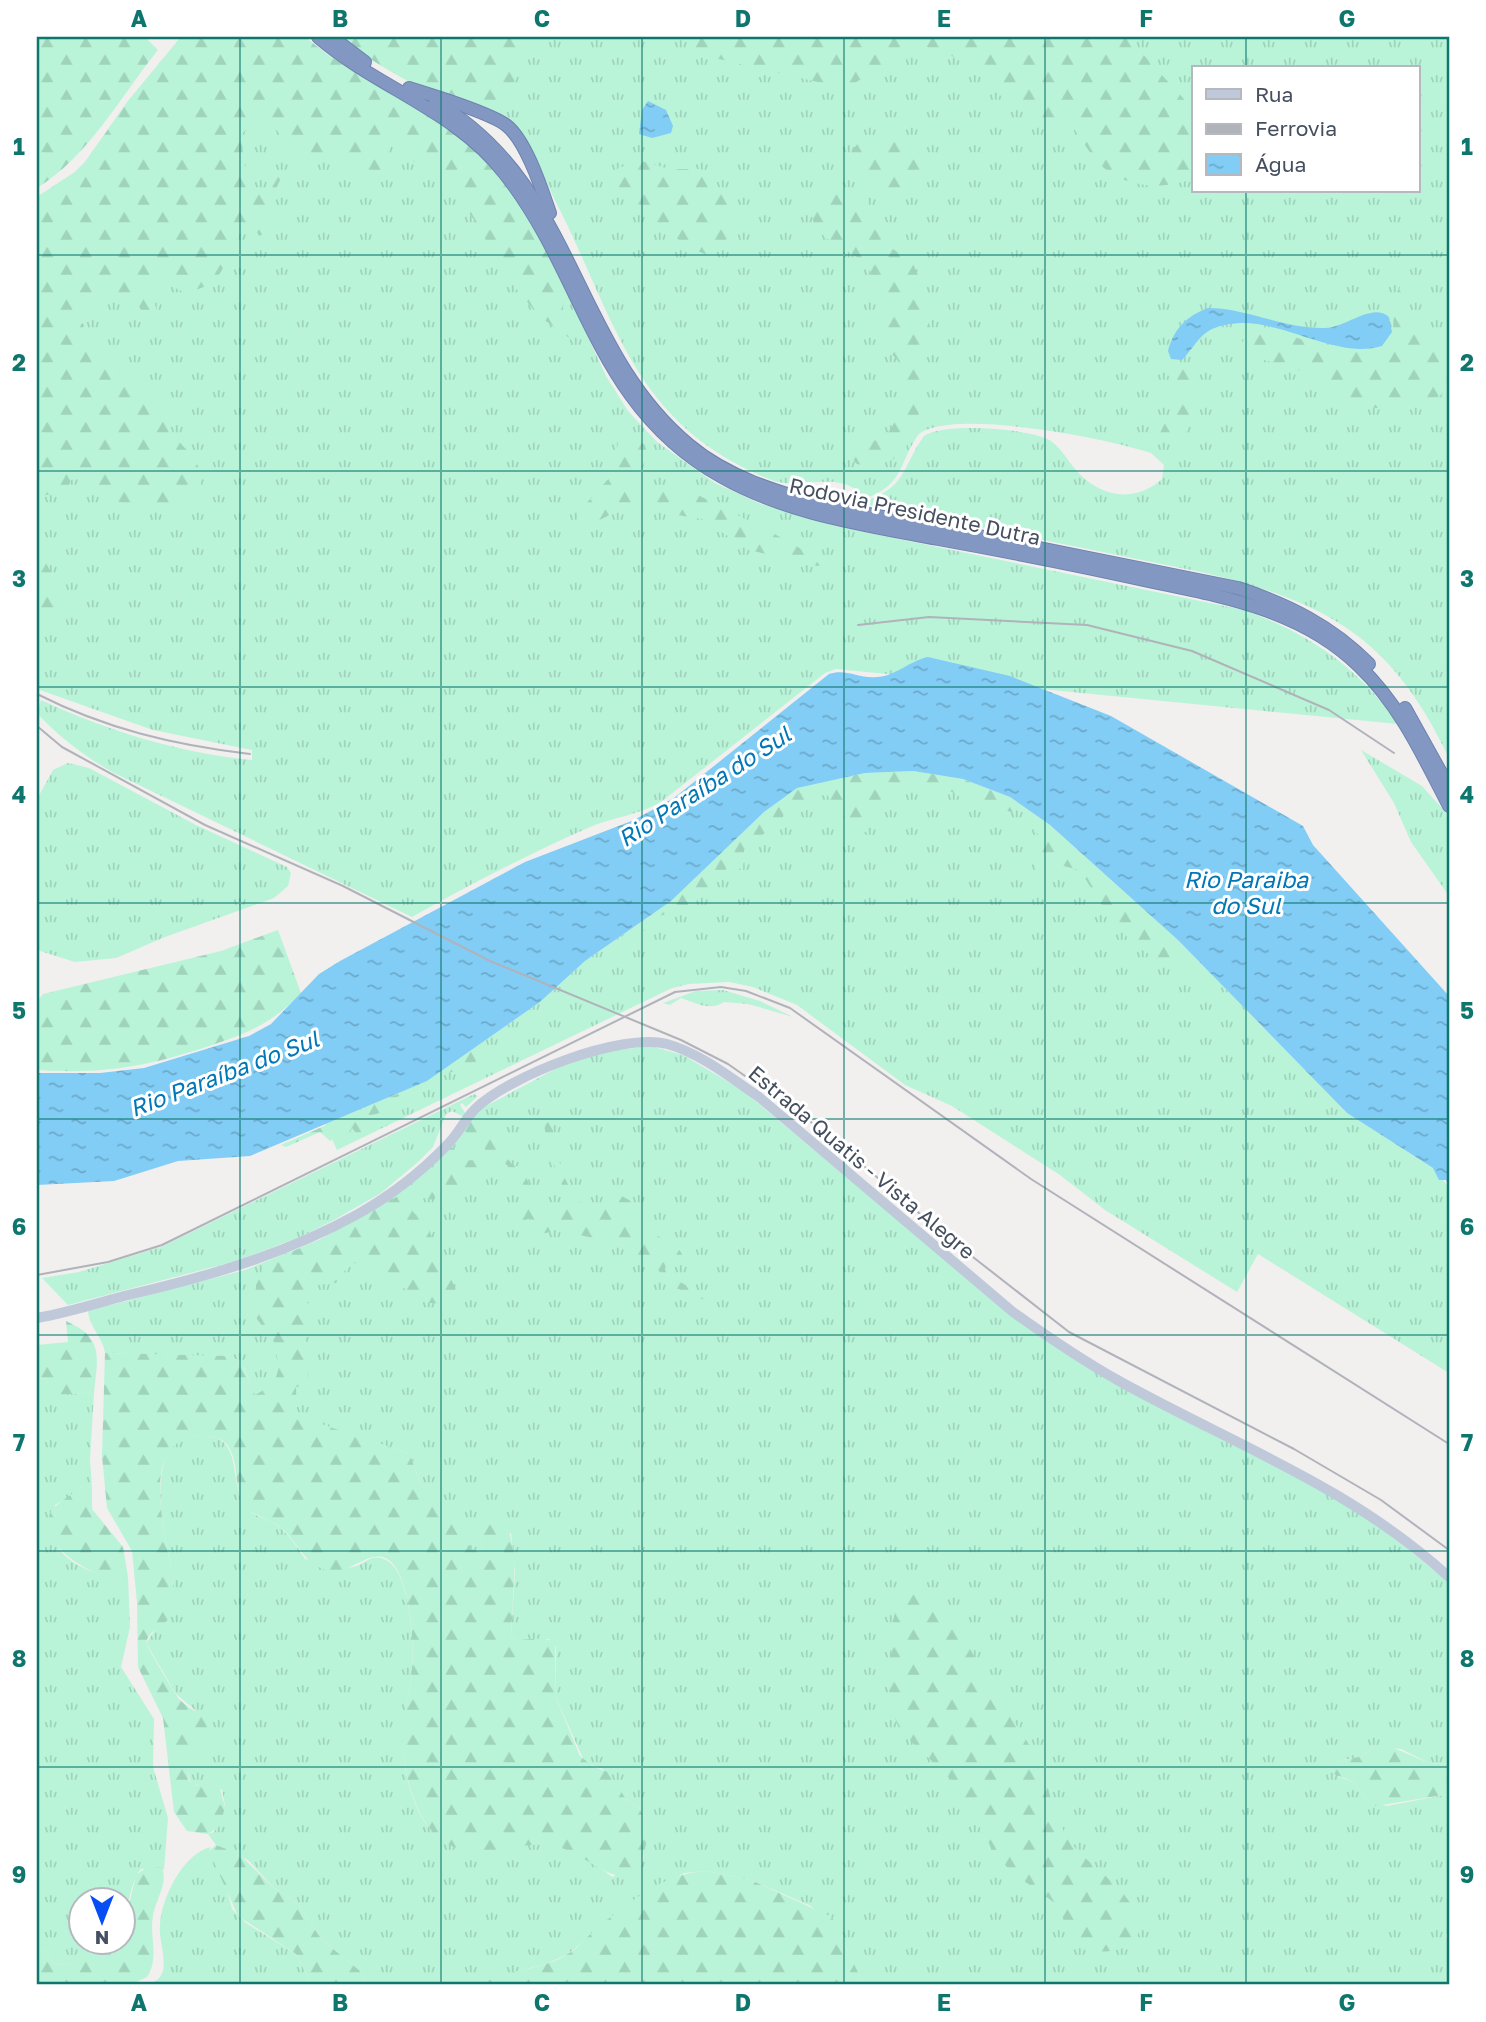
<svg xmlns="http://www.w3.org/2000/svg" width="1486" height="2022" font-family="'Golos Text',sans-serif">
	<defs>
		<pattern id="grass-tufts" width="24" height="20" patternUnits="userSpaceOnUse" patternTransform="scale(1.75)"><rect width="24" height="20" fill="#b9f4d8"/><path d="M3 7l-1-3M5 7V3M7 7l1-3M15 17l-1-3M17 17v-4M19 17l1-3" fill="none" stroke="#a0d3bc"/></pattern>
		<pattern id="forest-firs" width="22" height="20" patternUnits="userSpaceOnUse" patternTransform="scale(1.75)"><rect width="22" height="20" fill="#b9f4d8"/><path d="M5 1l3.5 6h-7zM16 11l3.5 6h-7z" fill="#a0d3bc"/></pattern>
		<pattern id="water-ripples" width="26" height="14" patternUnits="userSpaceOnUse" patternTransform="scale(1.75)"><rect width="26" height="14" fill="#82cdf5"/><path d="M2 4q2-2 4 0t4 0M15 11q2-2 4 0t4 0" fill="none" stroke="#6ca9ca"/></pattern>
	</defs>
	<rect width="100%" height="100%" fill="#f2efef"/>
	<g fill="url(#grass-tufts)" fill-rule="evenodd">
		<path d="M 181,37 L 305,37 L 328,55 L 436,119 L 561,279 L 606,376 L 628,411 L 657,442 L 715,483 L 761,504 L 835,526 L 1244,610 C 1308,633 1359,668 1398,724 L 836,669 L 825,673 L 661,802 C 638,815 614,817 590,827 C 529,854 470,884 412,917 L 112,772 C 83,755 59,737 37,713 L 41,700 C 108,731 179,753 252,760 L 252,750 L 153,730 L 37,689 L 37,197 L 75,172 L 85,162 L 128,101 Z"/>
		<path d="M 337,37 L 1449,37 L 1449,758 C 1392,638 1328,602 1201,572 L 865,504 L 865,501 C 907,487 902,467 924,436 C 943,422 1031,428 1051,441 C 1061,448 1068,461 1076,470 C 1099,497 1134,504 1162,479 L 1164,465 L 1151,453 C 1109,439 951,407 918,435 C 898,465 904,485 864,499 C 845,468 802,490 774,481 C 635,427 618,326 558,206 C 549,189 533,149 519,137 C 503,124 462,109 442,99 C 405,81 371,60 337,37 ZM 1194,68 L 1418,68 L 1418,191 L 1194,191 Z"/>
		<path d="M 1361,750 L 1422,786 L 1449,816 L 1449,896 L 1411,842 L 1394,803 Z"/>
		<path d="M 68,763 L 89,768 L 196,825 L 287,867 L 291,873 L 288,886 L 274,898 L 165,937 L 116,958 L 75,962 L 37,950 L 37,799 L 53,770 Z"/>
		<path d="M 865,773 L 1010,797 L 1179,941 L 1347,1113 L 1433,1168 L 1449,1187 L 1449,1373 L 1258,1254 L 1237,1292 L 1105,1210 L 1060,1175 L 952,1106 L 905,1085 L 797,1005 L 753,987 L 729,982 L 689,984 L 672,988 L 337,1150 L 325,1124 L 427,1081 L 540,1002 L 585,961 L 671,901 L 764,812 Z"/>
		<path d="M 723,990 L 760,1001 L 793,1017 L 748,1004 L 724,1002 C 710,1012 694,1002 681,998 L 670,1005 L 663,1003 L 696,991 Z"/>
		<path d="M 651,1046 L 683,1055 L 742,1090 L 1022,1323 L 1361,1512 L 1449,1582 L 1449,1764 L 1429,1763 L 1401,1749 L 1373,1746 L 1363,1756 L 1335,1762 L 1339,1777 L 1354,1782 L 1367,1801 L 1387,1806 L 1449,1794 L 1449,1929 L 1446,1936 L 1449,1945 L 1449,1985 L 864,1985 L 841,1937 L 811,1906 L 751,1880 L 706,1871 L 684,1873 L 620,1911 L 568,1954 L 546,1964 L 498,1976 L 475,1985 L 367,1985 L 359,1970 L 322,1940 L 297,1903 L 274,1888 L 248,1860 L 216,1845 L 208,1834 L 214,1832 L 225,1806 L 222,1790 L 211,1782 L 200,1786 L 192,1784 C 183,1771 191,1758 200,1749 L 195,1710 L 176,1694 L 146,1643 L 174,1603 C 174,1552 146,1496 170,1446 C 181,1438 192,1436 206,1436 C 245,1437 227,1488 248,1509 C 254,1516 264,1518 272,1522 C 286,1530 296,1545 305,1559 C 317,1561 339,1570 352,1567 C 365,1565 371,1552 386,1560 C 411,1572 414,1646 412,1670 C 411,1691 403,1712 403,1733 C 401,1761 410,1803 427,1825 C 465,1872 505,1838 551,1845 C 575,1849 594,1862 612,1877 L 643,1861 L 647,1822 L 639,1808 L 626,1799 L 603,1769 L 585,1763 L 556,1698 L 556,1647 L 549,1639 L 519,1640 L 511,1637 L 515,1570 L 511,1533 L 481,1536 L 482,1547 L 479,1551 L 471,1549 L 439,1501 L 421,1486 L 411,1457 L 405,1452 L 285,1413 L 255,1396 L 244,1367 L 234,1358 L 105,1353 C 103,1337 89,1327 88,1311 L 245,1270 L 319,1240 L 365,1214 L 484,1107 L 559,1067 L 601,1052 Z"/>
		<path d="M 474,1094 L 478,1096 L 466,1107 L 462,1103 L 460,1105 L 466,1114 L 464,1117 L 452,1111 L 446,1114 L 433,1147 L 418,1162 L 381,1193 L 334,1220 L 300,1237 L 236,1261 L 68,1305 L 42,1278 L 79,1272 L 161,1247 Z"/>
		<path d="M 47,1378 L 49,1394 L 94,1393 L 90,1459 L 92,1489 L 82,1486 L 75,1494 L 55,1505 C 55,1515 53,1528 55,1538 C 60,1565 105,1579 128,1577 L 130,1627 L 121,1667 L 154,1719 L 153,1767 L 168,1818 L 164,1870 L 157,1867 L 141,1869 C 131,1880 130,1903 123,1917 L 122,1899 L 80,1899 L 80,1941 L 107,1942 C 91,1954 74,1970 53,1963 L 46,1952 L 37,1947 L 37,1379 Z"/>
		<path d="M 211,1847 L 209,1851 L 223,1875 L 232,1909 L 246,1923 L 296,1954 L 312,1985 L 148,1985 C 155,1982 160,1979 163,1971 C 166,1956 159,1941 160,1927 C 160,1900 183,1853 211,1847 Z"/>
	</g>
	<g fill="url(#forest-firs)">
		<path d="M 37,37 L 145,37 L 158,50 C 120,97 89,156 37,188 Z"/>
		<path d="M 181,37 L 305,37 L 328,55 L 457,134 L 493,164 L 541,235 L 565,288 L 563,309 L 572,340 L 539,316 L 503,273 L 479,227 L 455,193 L 429,167 L 414,162 L 409,142 L 389,137 L 386,170 L 374,178 L 366,177 L 356,164 L 342,157 L 313,164 L 300,162 C 288,145 266,102 243,133 C 241,156 244,178 262,194 L 274,172 L 282,176 C 278,185 273,193 272,203 C 272,218 275,229 259,236 L 255,228 L 242,230 C 223,259 227,287 184,292 L 162,282 L 153,282 L 151,292 L 157,311 L 142,312 L 134,297 L 114,295 L 95,301 L 91,312 L 78,318 L 84,325 L 80,339 L 86,348 L 103,357 L 127,383 L 165,405 C 168,413 168,423 172,431 C 182,451 203,456 201,487 C 198,520 111,504 92,493 C 87,490 82,483 77,478 L 71,480 L 66,493 L 45,495 L 37,505 L 37,197 L 75,172 L 85,162 L 128,101 Z"/>
		<path d="M 337,37 L 531,37 L 520,72 L 493,117 C 437,95 386,73 337,37 Z"/>
		<path d="M 682,37 L 1127,37 L 1194,110 L 1194,178 C 1163,191 1121,188 1098,162 C 1087,150 1079,135 1069,122 L 1040,119 L 1005,101 L 986,78 L 952,56 L 928,47 L 901,46 L 883,67 L 849,86 L 839,87 L 698,54 Z"/>
		<path d="M 875,135 L 899,135 L 913,143 L 915,149 L 922,153 L 927,176 L 915,183 L 914,195 L 901,192 L 886,193 C 861,180 830,149 875,135 Z"/>
		<path d="M 638,160 L 669,169 L 701,169 C 727,192 743,218 720,250 L 707,255 L 700,252 L 652,224 L 641,206 L 621,191 L 615,179 L 617,169 Z"/>
		<path d="M 841,188 L 859,193 L 867,200 L 888,245 L 913,264 L 926,293 L 930,317 L 921,355 L 923,390 L 918,419 L 905,450 L 892,460 L 871,467 L 857,464 L 851,458 L 854,446 L 859,443 C 868,442 878,441 885,435 C 900,423 908,382 900,364 C 895,355 884,349 880,339 C 875,325 883,315 882,302 C 882,293 874,281 870,272 C 859,246 799,241 815,203 C 820,192 830,190 841,188 Z"/>
		<path d="M 1404,284 L 1414,286 L 1416,290 L 1406,312 L 1410,327 L 1443,357 L 1449,370 L 1448,386 L 1441,395 L 1432,399 L 1390,409 L 1351,406 L 1295,368 L 1264,360 L 1240,345 L 1253,328 C 1294,331 1342,362 1383,349 C 1404,336 1383,300 1404,284 Z"/>
		<path d="M 1179,365 L 1193,368 L 1197,401 L 1183,438 L 1165,443 L 1161,441 L 1160,433 L 1179,395 L 1167,373 Z"/>
		<path d="M 626,438 L 644,444 C 653,462 640,468 627,479 L 629,486 L 698,495 L 790,542 L 826,565 L 817,566 L 749,550 L 702,519 L 646,510 L 619,510 L 573,534 L 581,509 L 612,475 L 618,443 Z"/>
		<path d="M 37,546 L 58,586 L 62,616 L 37,633 Z"/>
		<path d="M 913,771 L 963,779 L 1010,797 L 1050,825 L 1179,941 L 1224,987 C 1207,992 1184,965 1176,951 L 1167,963 C 1152,957 1125,941 1120,926 L 1110,922 L 1103,905 L 1093,901 L 1091,888 L 1080,870 L 1055,864 L 1044,866 L 1042,874 L 1033,880 L 1041,839 L 1021,809 L 1011,812 L 984,804 L 973,805 L 952,792 L 920,783 L 899,788 L 904,795 L 897,797 L 893,804 L 887,806 L 888,810 L 880,813 L 869,826 L 866,825 L 869,833 L 855,829 L 827,795 C 810,795 799,806 784,808 L 783,818 L 744,850 L 743,870 L 729,864 L 723,875 L 697,896 L 697,901 L 646,922 L 644,931 L 630,932 L 614,948 L 608,947 L 671,901 L 764,812 L 797,787 L 865,773 Z"/>
		<path d="M 278,930 L 301,993 C 272,1025 240,1036 200,1049 C 140,1068 100,1074 37,1070 L 37,1002 L 43,994 L 221,951 Z"/>
		<path d="M 483,1042 L 480,1059 L 397,1097 L 380,1113 L 361,1118 L 367,1135 L 360,1138 L 352,1128 L 350,1133 L 339,1134 L 330,1141 L 320,1132 L 286,1147 L 281,1145 L 427,1081 Z"/>
		<path d="M 477,1113 L 486,1127 L 484,1137 L 493,1136 L 497,1142 L 518,1145 L 514,1148 L 500,1150 L 512,1164 L 523,1169 C 527,1182 534,1190 535,1205 L 552,1212 L 563,1208 L 567,1199 L 553,1162 L 550,1161 L 544,1124 L 552,1120 C 556,1151 562,1201 600,1213 L 617,1201 L 614,1192 L 633,1202 L 634,1205 L 629,1206 C 632,1210 634,1216 637,1221 C 654,1241 679,1236 686,1264 L 668,1256 L 665,1269 L 667,1275 L 708,1297 L 712,1303 L 676,1288 L 653,1265 L 619,1243 L 574,1234 L 570,1230 L 564,1236 L 557,1229 C 545,1234 540,1236 529,1228 L 534,1221 L 530,1218 L 522,1222 L 518,1232 L 511,1219 C 529,1208 528,1184 514,1170 C 509,1166 505,1165 501,1159 L 491,1162 L 493,1166 L 498,1167 L 491,1171 L 482,1167 L 477,1183 L 465,1179 L 459,1188 L 449,1185 L 438,1189 L 434,1200 L 424,1198 L 416,1204 L 412,1203 L 412,1194 L 426,1193 L 427,1185 L 439,1183 C 448,1172 447,1169 443,1155 L 451,1147 L 470,1161 L 487,1156 L 487,1151 L 464,1130 Z"/>
		<path d="M 398,1196 L 407,1200 L 413,1212 L 428,1225 L 435,1248 L 455,1287 L 457,1295 L 452,1304 L 429,1303 L 359,1262 L 349,1265 L 336,1283 L 316,1285 L 307,1292 L 298,1291 L 300,1298 L 308,1303 L 309,1313 L 301,1331 L 314,1356 L 304,1386 L 296,1387 L 297,1416 L 405,1452 L 411,1457 L 421,1486 L 454,1512 L 471,1549 L 479,1551 L 482,1547 L 480,1529 L 487,1519 L 497,1517 L 508,1525 L 515,1559 L 511,1637 C 525,1644 541,1633 555,1643 L 556,1698 L 580,1756 L 592,1766 L 608,1772 L 626,1799 L 639,1808 L 647,1822 L 646,1844 L 639,1872 C 607,1888 586,1849 548,1845 C 515,1842 486,1859 454,1847 C 416,1832 403,1773 402,1737 C 402,1717 409,1698 411,1679 C 415,1653 412,1580 390,1561 C 372,1546 351,1574 331,1571 C 304,1567 299,1542 280,1527 C 269,1519 254,1516 244,1506 C 234,1488 239,1467 230,1449 C 224,1438 214,1436 203,1436 C 124,1438 179,1562 174,1607 C 172,1626 150,1626 146,1643 C 147,1647 177,1697 180,1700 C 190,1710 202,1712 207,1726 C 213,1748 182,1758 189,1781 L 197,1786 L 211,1782 L 219,1785 L 225,1807 L 220,1826 L 208,1834 L 187,1831 L 174,1812 L 163,1718 L 138,1667 L 137,1602 L 132,1551 L 107,1508 L 102,1456 L 105,1353 L 228,1356 L 241,1361 L 255,1395 L 274,1384 L 279,1367 L 274,1342 L 254,1315 L 256,1285 L 265,1263 L 319,1240 Z"/>
		<path d="M 66,1321 C 104,1338 98,1357 94,1393 L 48,1395 L 47,1378 L 37,1379 L 37,1345 L 68,1342 Z"/>
		<path d="M 86,1484 L 92,1487 L 92,1509 L 123,1547 L 128,1577 C 121,1578 112,1580 106,1577 C 82,1569 37,1543 51,1511 C 53,1507 81,1487 86,1484 Z"/>
		<path d="M 915,1593 C 946,1594 978,1664 992,1689 C 1007,1713 1025,1735 1038,1761 C 1049,1784 1052,1812 1066,1835 C 1084,1866 1126,1882 1138,1919 C 1148,1954 1092,1958 1071,1944 L 1059,1906 L 1013,1873 L 996,1856 L 954,1782 L 900,1731 L 891,1708 L 889,1688 L 892,1624 L 899,1598 Z"/>
		<path d="M 1387,1745 L 1429,1763 L 1449,1764 L 1449,1794 L 1376,1806 L 1367,1801 L 1354,1782 L 1334,1774 L 1335,1762 L 1363,1756 L 1373,1746 Z"/>
		<path d="M 216,1845 L 239,1854 L 274,1888 L 297,1903 L 322,1940 L 359,1970 L 367,1985 L 312,1985 L 296,1954 L 238,1916 L 209,1851 Z"/>
		<path d="M 147,1867 L 161,1867 C 170,1880 155,1901 153,1916 C 149,1936 160,1958 147,1977 L 130,1985 L 37,1985 L 37,1947 L 46,1952 L 53,1963 C 82,1972 93,1941 122,1941 L 123,1917 L 129,1905 L 136,1875 Z"/>
		<path d="M 706,1871 L 751,1880 L 832,1917 L 864,1985 L 475,1985 C 503,1969 538,1972 566,1955 C 579,1948 587,1936 598,1927 C 630,1902 664,1873 706,1871 Z"/>
	</g>
	<g fill="url(#water-ripples)">
		<path d="M 648,101 L 666,110 L 673,126 L 671,133 L 652,138 L 639,134 L 642,110 Z"/>
		<path d="M 1208,308 C 1247,308 1284,329 1325,328 C 1348,327 1372,302 1389,317 L 1392,332 L 1382,346 C 1328,362 1268,305 1212,329 C 1199,335 1192,350 1182,360 L 1171,359 L 1168,351 C 1174,328 1187,316 1208,308 Z"/>
		<path d="M 928,657 L 1010,676 L 1111,716 L 1303,826 L 1313,845 L 1449,996 L 1449,1187 L 1446,1180 L 1439,1180 L 1433,1168 L 1347,1113 L 1179,941 L 1050,825 L 1010,797 L 963,779 L 913,771 L 865,773 L 797,788 L 764,812 L 671,901 L 585,961 L 540,1002 L 427,1081 L 250,1156 L 178,1161 L 114,1181 L 37,1185 L 37,1073 L 100,1073 L 144,1068 L 249,1036 L 271,1024 L 319,974 L 340,961 L 525,862 L 634,820 L 674,798 L 829,674 C 846,668 859,679 877,677 C 896,676 909,661 928,657 Z"/>
	</g>
	<g fill="none" stroke-linecap="round" stroke-linejoin="round">
		<defs>
			<g id="highway">
				<path d="M 318,37 C 377,88 456,110 505,174 C 587,278 594,406 722,477 C 787,514 866,525 938,539 C 1010,552 1082,566 1153,582 C 1226,597 1303,611 1359,666 C 1400,705 1423,756 1449,806"/>
				<path d="M 332,37 L 365,62"/>
				<path d="M 409,88 C 432,95 488,112 506,125 C 526,140 542,190 550,213"/>
				<path d="M 435,102 C 576,183 572,348 689,445 C 727,477 777,492 824,505 L 1238,588 C 1287,604 1332,626 1369,664"/>
				<path d="M 1405,708 L 1449,787"/>
			</g>
		</defs>
		<use href="#highway" stroke="#6d83af" stroke-width="14"/>
		<path stroke="#c0c9da" stroke-width="10" d="M 37,1318 C 66,1313 95,1304 124,1296 C 206,1277 284,1255 358,1214 C 390,1196 421,1172 446,1146 C 458,1135 464,1120 475,1109 C 509,1076 621,1032 667,1044 C 700,1053 731,1078 759,1097 L 1013,1312 C 1048,1337 1083,1361 1121,1382 C 1235,1445 1351,1487 1449,1577"/>
		<use href="#highway" stroke="#8298c3" stroke-width="12"/>
		<g stroke="#b0b3ba" stroke-width="2">
			<path d="M 858,625 L 929,617 L 1087,625 L 1192,651 L 1329,710 L 1394,753"/>
			<path d="M 37,694 C 106,729 174,745 250,754"/>
			<path d="M 37,726 L 62,747 L 205,825 L 343,886 L 490,961 L 681,1040 L 728,1064 L 818,1127 L 946,1236 L 1069,1332 L 1294,1449 L 1381,1500 L 1449,1550"/>
			<path d="M 37,1275 L 108,1262 L 162,1245 L 675,992 L 721,987 L 746,991 L 790,1008 L 1031,1179 L 1449,1444"/>
		</g>
	</g>
	<path fill="none" stroke="#0f766e" stroke-width="2" stroke-opacity="0.55" d="M 240,37 L 240,1985M 441,37 L 441,1985M 642,37 L 642,1985M 844,37 L 844,1985M 1045,37 L 1045,1985M 1246,37 L 1246,68M 1246,191 L 1246,1985M 37,255 L 1449,255M 37,471 L 1449,471M 37,687 L 1449,687M 37,903 L 1449,903M 37,1119 L 1449,1119M 37,1335 L 1449,1335M 37,1551 L 1449,1551M 37,1767 L 1449,1767"/>
	<g text-anchor="middle" dominant-baseline="central" stroke-width="6" stroke-linejoin="round" paint-order="stroke">
		<g font-size="21" fill="#454f5f" stroke="#fff">
			<text transform="translate(915 511) rotate(12)">Rodovia Presidente Dutra</text>
			<text transform="translate(862 1162) rotate(40)">Estrada Quatis - Vista Alegre</text>
		</g>
		<g font-size="23" font-style="italic" fill="#0077b7" stroke="#fff">
			<text transform="translate(704 786) rotate(-33)">Rio Paraíba do Sul</text>
			<text x="1246" y="879">Rio Paraiba<tspan x="1246" dy="26">do Sul</tspan></text>
			<text transform="translate(224 1073) rotate(-21)">Rio Paraíba do Sul</text>
		</g>
	</g>
	<rect width="1486" height="2022" fill="none" stroke="#ffffff" stroke-width="77"/>
	<rect x="1192" y="66" width="228" height="126" fill="#ffffff" stroke="#b5b9bf" stroke-width="2"/>
	<rect x="1206" y="89" width="35" height="10" fill="#c0c9da" stroke="#b5b9bf" stroke-width="2"/>
	<text x="1255" y="102" font-size="21" fill="#454f5f">Rua</text>
	<rect x="1206" y="124" width="35" height="10" fill="#b0b3ba" stroke="#b5b9bf" stroke-width="2"/>
	<text x="1255" y="136" font-size="21" fill="#454f5f">Ferrovia</text>
	<rect x="1206" y="154" width="35" height="21" fill="url(#water-ripples)" stroke="#b5b9bf" stroke-width="2"/>
	<text x="1255" y="172" font-size="21" fill="#454f5f">Água</text>
	<g transform="translate(102 1921) rotate(180)"><circle r="33" fill="#ffffff" stroke="#b5b9bf" stroke-width="2"/>
	<path d="M0-5L12 26L0 18L-12 26Z" fill="#064df4"/>
	<text y="-10" font-size="19" font-weight="bold" text-anchor="middle" fill="#454f5f">N</text>
	</g>
	<rect x="38" y="38" width="1410" height="1945" fill="none" stroke="#0f766e" stroke-width="2.5"/>
	<g font-size="23" text-anchor="middle" font-weight="bold" fill="#0f766e">
		<text x="139" y="27">A</text>
		<text x="340" y="27">B</text>
		<text x="542" y="27">C</text>
		<text x="743" y="27">D</text>
		<text x="944" y="27">E</text>
		<text x="1146" y="27">F</text>
		<text x="1347" y="27">G</text>
		<text x="19" y="155">1</text>
		<text x="1467" y="155">1</text>
		<text x="19" y="371">2</text>
		<text x="1467" y="371">2</text>
		<text x="19" y="587">3</text>
		<text x="1467" y="587">3</text>
		<text x="19" y="803">4</text>
		<text x="1467" y="803">4</text>
		<text x="19" y="1019">5</text>
		<text x="1467" y="1019">5</text>
		<text x="19" y="1235">6</text>
		<text x="1467" y="1235">6</text>
		<text x="19" y="1451">7</text>
		<text x="1467" y="1451">7</text>
		<text x="19" y="1667">8</text>
		<text x="1467" y="1667">8</text>
		<text x="19" y="1883">9</text>
		<text x="1467" y="1883">9</text>
		<text x="139" y="2011">A</text>
		<text x="340" y="2011">B</text>
		<text x="542" y="2011">C</text>
		<text x="743" y="2011">D</text>
		<text x="944" y="2011">E</text>
		<text x="1146" y="2011">F</text>
		<text x="1347" y="2011">G</text>
	</g>
</svg>
